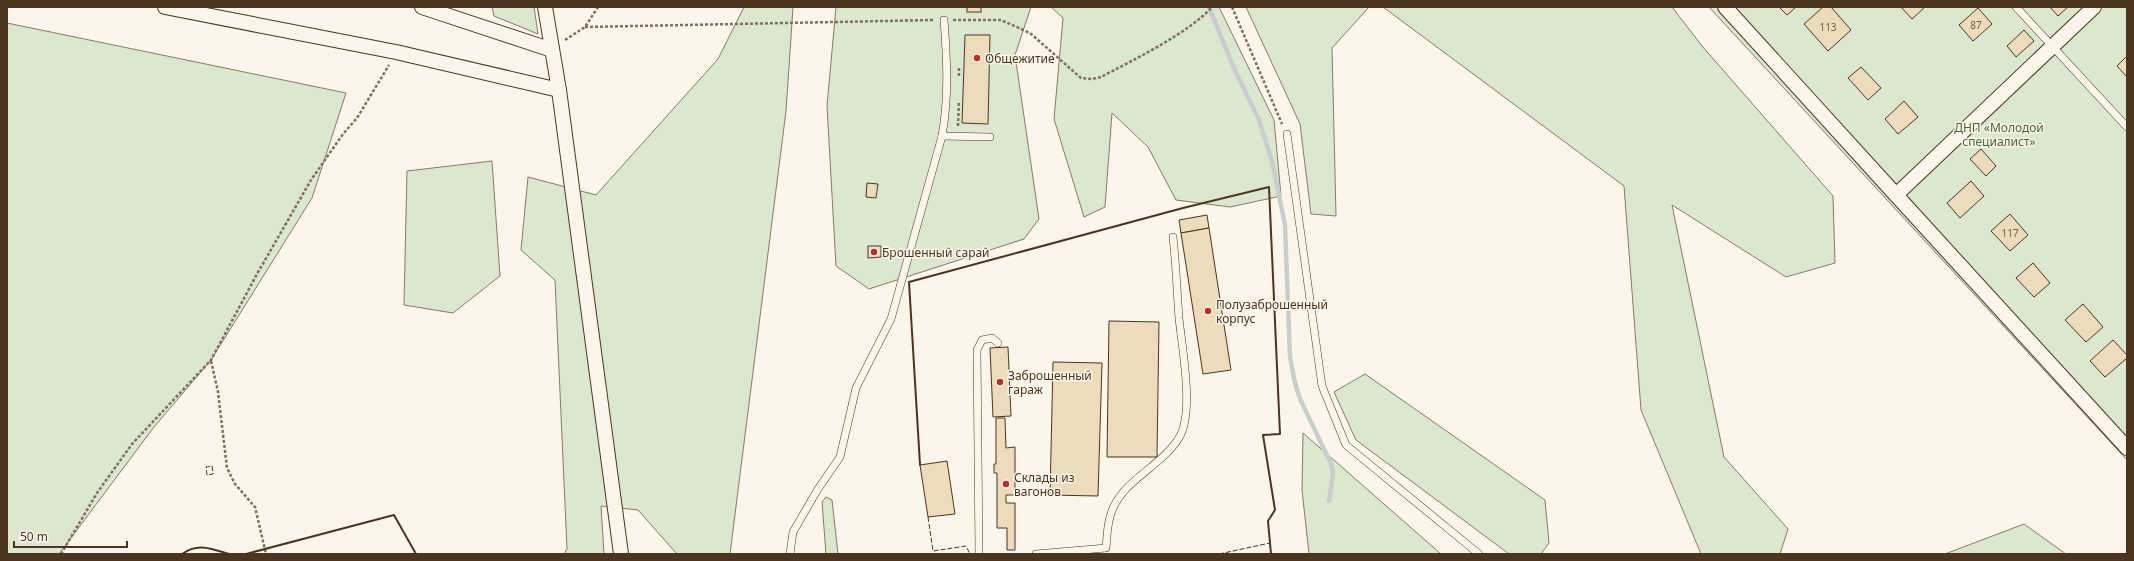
<svg xmlns="http://www.w3.org/2000/svg" width="2134" height="561" font-family="'Noto Sans',sans-serif">
	<rect width="100%" height="100%" fill="#fbf6e9"/>
	<g fill="#dce7d0" stroke="#887966">
		<path d="M 492,7 L 534,7 L 538,34 L 494,16 Z"/>
		<path d="M 744,7 L 793,7 L 786,111 L 730,554 L 677,554 L 638,510 L 601,506 L 604,554 L 564,554 L 567,549 L 555,280 L 521,250 L 528,177 L 596,195 L 718,59 Z"/>
		<path d="M 836,7 L 1031,7 L 1015,55 L 1039,219 L 1024,239 L 869,289 L 836,266 L 827,106 Z"/>
		<path d="M 1051,7 L 1219,7 L 1274,120 L 1281,196 L 1230,207 L 1176,200 L 1148,147 L 1112,113 L 1105,207 L 1084,217 L 1054,119 L 1063,18 Z"/>
		<path d="M 1246,7 L 1369,7 L 1332,48 L 1336,216 L 1311,214 L 1300,124 Z"/>
		<path d="M 1383,7 L 1672,7 L 1702,46 L 1833,196 L 1835,263 L 1786,277 L 1672,205 L 1724,457 L 1788,529 L 1780,554 L 1701,554 L 1641,410 L 1624,186 Z"/>
		<path d="M 1709,7 L 2127,7 L 2127,460 Z"/>
		<path d="M 7,23 L 346,93 L 312,198 L 211,360 L 154,427 L 59,554 L 7,554 Z"/>
		<path d="M 492,161 L 500,276 L 453,313 L 404,305 L 407,171 Z"/>
		<path d="M 1365,374 L 1545,500 L 1549,543 L 1541,554 L 1509,554 L 1356,440 L 1334,392 Z"/>
		<path d="M 1303,433 L 1441,554 L 1309,554 L 1302,490 Z"/>
		<path d="M 826,497 L 832,500 L 838,554 L 826,554 L 822,502 Z"/>
		<path d="M 2024,524 L 2066,554 L 1945,554 Z"/>
	</g>
	<g fill="none" stroke-linecap="round" stroke-linejoin="round">
		<path stroke="#c9cecd" stroke-width="4.5" d="M 1209,7 L 1233,66 L 1259,120 L 1272,161 L 1285,225 L 1290,357 L 1295,383 L 1300,399 L 1332,466 L 1333,475 L 1329,501"/>
	</g>
	<g fill="#ecdcbc" stroke="#4a3520">
		<rect x="967" y="7" width="14" height="5"/>
		<path d="M 1779,7 L 1796,7 L 1787,15 Z"/>
		<path d="M 1823,7 L 1831,7 L 1851,30 L 1828,51 L 1804,24 Z"/>
		<path d="M 1901,7 L 1925,7 L 1912,19 Z"/>
		<path d="M 2050,7 L 2068,7 L 2058,16 Z"/>
		<path d="M 1978,8 L 1992,24 L 1973,41 L 1959,25 Z"/>
		<path d="M 2024,30 L 2034,41 L 2016,57 L 2007,46 Z"/>
		<path d="M 965,35 L 990,35 L 988,124 L 962,123 Z"/>
		<path d="M 2127,56 L 2127,77 L 2117,66 Z"/>
		<path d="M 1861,67 L 1881,88 L 1868,100 L 1848,78 Z"/>
		<path d="M 1904,101 L 1918,117 L 1898,134 L 1885,119 Z"/>
		<path d="M 1981,149 L 1996,166 L 1986,176 L 1970,159 Z"/>
		<path d="M 1971,181 L 1984,196 L 1960,218 L 1947,203 Z"/>
		<path d="M 867,183 L 878,184 L 876,198 L 866,197 Z"/>
		<path d="M 2010,214 L 2028,235 L 2010,251 L 1991,231 Z"/>
		<path d="M 1207,215 L 1209,228 L 1181,233 L 1179,220 Z"/>
		<path d="M 1209,228 L 1231,370 L 1203,374 L 1181,233 Z"/>
		<path d="M 868,246 L 881,246 L 881,257 L 868,258 Z"/>
		<path d="M 2033,263 L 2050,283 L 2034,297 L 2016,278 Z"/>
		<path d="M 2083,304 L 2103,327 L 2086,342 L 2065,320 Z"/>
		<path d="M 1109,321 L 1159,322 L 1157,457 L 1107,457 Z"/>
		<path d="M 2113,340 L 2127,355 L 2127,358 L 2105,377 L 2090,361 Z"/>
		<path d="M 1008,347 L 1011,416 L 993,417 L 990,348 Z"/>
		<path d="M 1053,362 L 1102,363 L 1098,496 L 1050,495 Z"/>
		<path d="M 996,418 L 1005,418 L 1006,448 L 1015,447 L 1015,495 L 1006,495 L 1006,503 L 1015,503 L 1015,550 L 1007,550 L 1007,528 L 997,528 L 997,473 L 994,473 L 994,464 L 996,464 Z"/>
		<path d="M 947,461 L 955,514 L 928,517 L 920,465 Z"/>
	</g>
	<g fill="none" stroke-linecap="round" stroke-linejoin="round">
		<defs>
			<g id="lane">
				<path d="M 2016,7 L 2127,127"/>
				<path d="M 1287,134 L 1322,386 L 1346,445 L 1479,554"/>
				<path d="M 942,136 L 990,137"/>
				<path d="M 790,554 L 793,532 L 818,489 L 840,457 L 856,388 L 891,319 L 942,136 C 949,97 947,59 944,20"/>
				<path d="M 979,554 L 977,350 L 982,340 L 992,338 L 998,343"/>
				<path d="M 1036,554 L 1106,548 C 1107,538 1107,527 1110,517 C 1119,480 1162,468 1180,436 C 1194,410 1182,348 1179,318 C 1177,291 1176,264 1173,237"/>
			</g>
			<g id="street">
				<path d="M 165,7 L 396,52 L 559,90"/>
				<path d="M 422,7 L 552,50"/>
				<path d="M 545,7 L 559,90 L 621,554"/>
				<path d="M 1725,7 L 1896,195"/>
				<path d="M 2094,7 L 1896,195 L 2127,448"/>
			</g>
		</defs>
		<use href="#lane" stroke="#4a3520" stroke-width="8"/>
		<use href="#street" stroke="#4a3520" stroke-width="16"/>
		<g stroke="#7f6f5c" stroke-width="2.5" stroke-dasharray="3 2" stroke-linecap="butt">
			<path d="M 1232,7 L 1282,124"/>
			<path d="M 953,20 L 1001,20 L 1030,33 L 1081,78 L 1092,79 L 1101,77 C 1133,60 1189,33 1212,7"/>
			<path d="M 585,27 L 934,20"/>
			<path d="M 565,40 L 585,27 L 598,7"/>
			<path d="M 959,76 L 959,66"/>
			<path d="M 958,126 L 959,101"/>
			<path d="M 211,361 L 218,392 L 227,468 L 235,484 L 255,507 L 266,554"/>
			<path d="M 61,554 L 97,493 L 132,444 L 211,360 L 257,274 L 311,180 L 343,134 L 357,118 L 389,65"/>
		</g>
		<use href="#lane" stroke="#fbf6e9" stroke-width="7"/>
		<use href="#street" stroke="#fbf6e9" stroke-width="14"/>
		<g stroke="#4a3520" stroke-width="1" stroke-dasharray="5 2" stroke-linecap="butt">
			<path d="M 212,466 L 213,474 L 207,475 L 206,467 Z"/>
			<path d="M 928,517 L 933,551 L 966,546 L 970,554"/>
			<path d="M 1219,554 L 1270,543"/>
		</g>
		<g stroke="#4a3520" stroke-width="2">
			<path d="M 920,465 L 909,282 L 1183,208 L 1269,187 L 1280,434 L 1263,435 L 1275,510 L 1268,521 L 1271,554"/>
			<path d="M 182,554 C 198,542 212,549 229,554"/>
			<path d="M 246,554 L 394,515 L 416,554"/>
		</g>
	</g>
	<g fill="#c62828" stroke="#fbf6e9" stroke-width="1.5">
		<circle cx="977" cy="58" r="4"/>
		<circle cx="874" cy="252" r="4"/>
		<circle cx="1208" cy="311" r="4"/>
		<circle cx="1000" cy="382" r="4"/>
		<circle cx="1006" cy="484" r="4"/>
	</g>
	<g text-anchor="middle" dominant-baseline="central" stroke-width="3" stroke-linejoin="round" paint-order="stroke">
		<g font-size="10" fill="#725f47">
			<text x="1976" y="25">87</text>
			<text x="1828" y="27">113</text>
			<text x="2010" y="233">117</text>
		</g>
		<g font-size="12" fill="#4a3520" stroke="#fbf6e9" text-anchor="start">
			<text x="985" y="58">Общежитие</text>
			<text x="882" y="252">Брошенный сарай</text>
			<text x="1216" y="304">Полузаброшенный<tspan x="1216" dy="14">корпус</tspan></text>
			<text x="1008" y="375">Заброшенный<tspan x="1008" dy="14">гараж</tspan></text>
			<text x="1014" y="477">Склады из<tspan x="1014" dy="14">вагонов</tspan></text>
		</g>
		<g font-size="12" fill="#436837" stroke="#fbf6e9">
			<text x="1999" y="127">ДНП «Молодой<tspan x="1999" dy="14">специалист»</tspan></text>
		</g>
	</g>
	<rect width="2134" height="561" fill="none" stroke="#4a3520" stroke-width="16"/>
	<path d="M14 541v6h113v-6" fill="none" stroke="#4a3520" stroke-width="2"/>
	<text x="20" y="541" font-size="12" fill="#4a3520" stroke="#fbf6e9" stroke-width="3" paint-order="stroke">50 m</text>
</svg>
